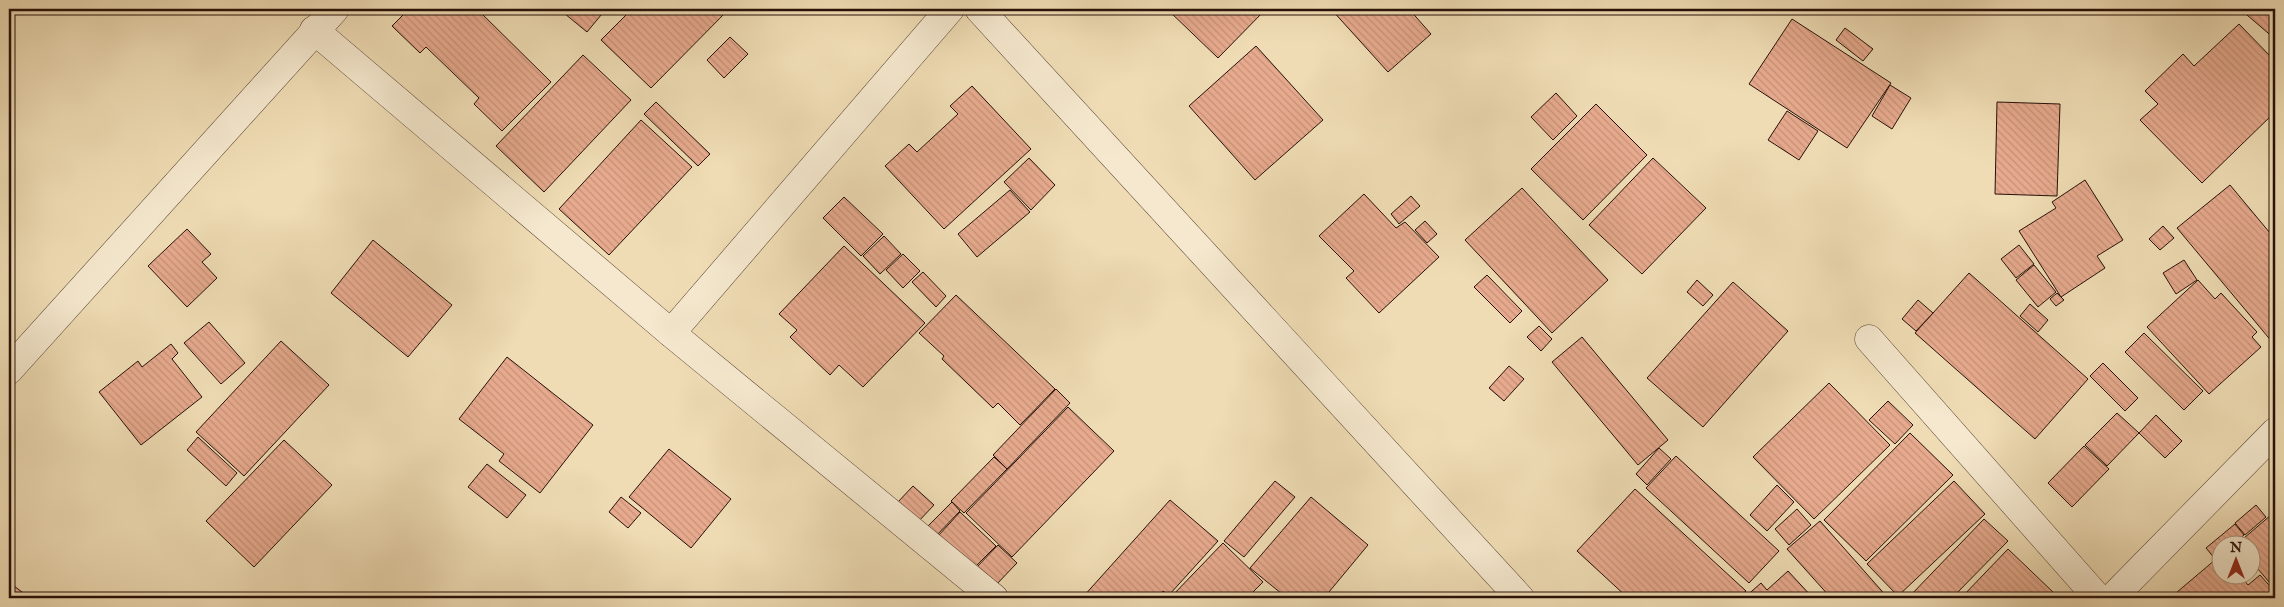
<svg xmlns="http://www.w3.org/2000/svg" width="2284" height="607" font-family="'IM FELL English',serif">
	<defs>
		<pattern id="building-back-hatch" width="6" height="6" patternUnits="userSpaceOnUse" patternTransform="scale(1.25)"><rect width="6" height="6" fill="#e7aa8e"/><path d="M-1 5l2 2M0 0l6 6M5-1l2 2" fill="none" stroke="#c69179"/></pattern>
	</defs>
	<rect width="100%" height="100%" fill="#efdcb4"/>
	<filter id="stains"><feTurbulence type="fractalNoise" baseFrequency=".004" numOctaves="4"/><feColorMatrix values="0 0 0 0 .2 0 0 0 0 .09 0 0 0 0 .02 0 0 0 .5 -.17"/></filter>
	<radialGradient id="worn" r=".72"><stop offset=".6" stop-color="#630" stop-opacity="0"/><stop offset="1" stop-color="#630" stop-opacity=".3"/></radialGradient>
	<g fill="url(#building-back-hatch)" stroke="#271008">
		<path d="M 409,9 L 477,9 L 551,82 L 502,131 L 474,104 L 479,98 L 426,47 L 420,53 L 392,26 Z"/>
		<path d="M 559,9 L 606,9 L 587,32 Z"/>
		<path d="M 632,9 L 729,9 L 651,88 L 601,40 Z"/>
		<path d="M 1167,9 L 1266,9 L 1218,58 Z"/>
		<path d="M 1331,9 L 1409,9 L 1431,34 L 1388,72 Z"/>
		<path d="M 2240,9 L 2275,9 L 2275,39 Z"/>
		<path d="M 1792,19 L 1891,83 L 1847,148 L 1749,84 Z"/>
		<path d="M 2239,24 L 2275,61 L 2275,112 L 2202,183 L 2140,120 L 2158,104 L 2145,91 L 2183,54 L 2194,66 Z"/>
		<path d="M 1845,28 L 1873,49 L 1863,61 L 1836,40 Z"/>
		<path d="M 730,37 L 748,54 L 724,78 L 707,60 Z"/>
		<path d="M 1256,46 L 1323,120 L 1255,180 L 1189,106 Z"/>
		<path d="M 583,55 L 631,100 L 544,192 L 496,146 Z"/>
		<path d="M 1890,85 L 1911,98 L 1892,129 L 1872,116 Z"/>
		<path d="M 972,86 L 1031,149 L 944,229 L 885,166 L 909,144 L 917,152 L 958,114 L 950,106 Z"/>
		<path d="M 1556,93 L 1577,116 L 1553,140 L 1531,117 Z"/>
		<path d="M 656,102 L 710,154 L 698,166 L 644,114 Z"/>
		<path d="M 1997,102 L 2060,104 L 2057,196 L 1995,194 Z"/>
		<path d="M 1596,104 L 1647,155 L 1583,220 L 1531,169 Z"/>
		<path d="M 1787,111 L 1818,131 L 1799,160 L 1768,140 Z"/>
		<path d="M 641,120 L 692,167 L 609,255 L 559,209 Z"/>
		<path d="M 1029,158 L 1055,185 L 1031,210 L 1004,182 Z"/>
		<path d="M 1653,158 L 1706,208 L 1642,274 L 1589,225 Z"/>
		<path d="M 2085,180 L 2123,240 L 2097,256 L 2105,268 L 2061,297 L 2019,231 L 2056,208 L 2052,202 Z"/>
		<path d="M 2230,185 L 2275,239 L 2275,341 L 2273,343 L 2177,228 Z"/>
		<path d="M 1522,188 L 1608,280 L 1552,333 L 1465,240 Z"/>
		<path d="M 1010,190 L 1030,212 L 977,257 L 958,234 Z"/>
		<path d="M 1364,194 L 1396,228 L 1405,222 L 1439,257 L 1379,313 L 1346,278 L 1354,271 L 1319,236 Z"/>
		<path d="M 1411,196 L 1420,206 L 1399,224 L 1391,214 Z"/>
		<path d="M 844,197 L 883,234 L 861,256 L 823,218 Z"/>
		<path d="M 1425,221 L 1437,234 L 1427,243 L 1415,230 Z"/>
		<path d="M 2163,226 L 2174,238 L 2160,250 L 2149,239 Z"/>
		<path d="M 187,229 L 211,254 L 202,262 L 217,278 L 187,307 L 148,266 Z"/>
		<path d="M 884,236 L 901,254 L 880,274 L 863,256 Z"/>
		<path d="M 373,240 L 452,305 L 408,357 L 331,293 Z"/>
		<path d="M 2019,245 L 2034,264 L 2016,278 L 2001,259 Z"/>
		<path d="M 844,246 L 925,323 L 863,387 L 839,365 L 830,375 L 790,337 L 797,330 L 779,314 Z"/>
		<path d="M 903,254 L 920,271 L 903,288 L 886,270 Z"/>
		<path d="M 2184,260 L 2197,280 L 2176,294 L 2163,273 Z"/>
		<path d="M 2034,265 L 2056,292 L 2038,307 L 2016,280 Z"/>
		<path d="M 923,272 L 946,296 L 936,307 L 912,282 Z"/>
		<path d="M 1969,273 L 2088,379 L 2035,439 L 1915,333 Z"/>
		<path d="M 1487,275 L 1522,311 L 1510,323 L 1474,287 Z"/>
		<path d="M 1697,280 L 1713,295 L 1703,306 L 1687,292 Z"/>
		<path d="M 2198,280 L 2215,299 L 2221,293 L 2257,332 L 2252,337 L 2261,347 L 2209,394 L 2147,327 Z"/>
		<path d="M 1733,282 L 1788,331 L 1703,427 L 1647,378 Z"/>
		<path d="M 2057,293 L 2064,300 L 2056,306 L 2050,299 Z"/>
		<path d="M 956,295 L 1055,389 L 1020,425 L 998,403 L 993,408 L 942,359 L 944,356 L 919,333 Z"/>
		<path d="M 1918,300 L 1933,313 L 1916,331 L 1902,319 Z"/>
		<path d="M 2030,304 L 2048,320 L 2038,332 L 2020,316 Z"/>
		<path d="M 209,322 L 245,363 L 221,384 L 184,343 Z"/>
		<path d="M 1539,326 L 1552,339 L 1541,351 L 1527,337 Z"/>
		<path d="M 2144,333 L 2203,391 L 2184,410 L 2125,352 Z"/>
		<path d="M 1582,337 L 1668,440 L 1638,465 L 1552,362 Z"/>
		<path d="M 281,341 L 329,385 L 244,476 L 196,432 Z"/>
		<path d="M 171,344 L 178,353 L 172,359 L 202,397 L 141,445 L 99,392 L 138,361 L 142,367 Z"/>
		<path d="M 507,357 L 593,425 L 540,493 L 499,461 L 504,454 L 459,419 Z"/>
		<path d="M 2103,363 L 2138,398 L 2125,411 L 2090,376 Z"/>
		<path d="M 1509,366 L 1524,379 L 1504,401 L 1489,388 Z"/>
		<path d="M 1829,383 L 1890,445 L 1814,519 L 1753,457 Z"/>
		<path d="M 1056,389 L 1070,403 L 1007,469 L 993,455 Z"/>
		<path d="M 1888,401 L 1913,425 L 1895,444 L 1869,420 Z"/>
		<path d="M 1068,407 L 1114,451 L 1012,557 L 966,513 Z"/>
		<path d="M 2117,413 L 2139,433 L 2107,466 L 2085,445 Z"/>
		<path d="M 2156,415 L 2182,441 L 2165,458 L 2139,433 Z"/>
		<path d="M 1910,433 L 1953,475 L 1866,561 L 1824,520 Z"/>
		<path d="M 198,437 L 237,473 L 226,486 L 187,450 Z"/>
		<path d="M 284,440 L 332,485 L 254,567 L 206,521 Z"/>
		<path d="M 2084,446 L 2109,469 L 2072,507 L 2048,483 Z"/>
		<path d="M 1659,448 L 1671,459 L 1647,485 L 1636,474 Z"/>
		<path d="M 669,449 L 731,499 L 691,548 L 629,497 Z"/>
		<path d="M 1676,456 L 1779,551 L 1749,583 L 1646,488 Z"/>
		<path d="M 994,457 L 1007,469 L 964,513 L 951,501 Z"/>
		<path d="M 487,464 L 526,495 L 507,518 L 468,487 Z"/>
		<path d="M 1275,481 L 1295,497 L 1244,557 L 1224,541 Z"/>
		<path d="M 1954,481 L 1985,514 L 1898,596 L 1867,564 Z"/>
		<path d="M 1777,485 L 1794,502 L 1767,531 L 1750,515 Z"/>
		<path d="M 913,486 L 934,505 L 917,523 L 897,503 Z"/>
		<path d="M 1635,489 L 1746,591 L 1738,598 L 1628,598 L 1577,551 Z"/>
		<path d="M 621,497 L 641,513 L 628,528 L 609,512 Z"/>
		<path d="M 1311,497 L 1368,545 L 1324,598 L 1287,598 L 1250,568 Z"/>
		<path d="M 1170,500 L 1218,541 L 1169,595 L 1163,591 L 1157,598 L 1082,598 Z"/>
		<path d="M 952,502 L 960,511 L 934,538 L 925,529 Z"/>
		<path d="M 2256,505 L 2266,517 L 2245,535 L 2235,523 Z"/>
		<path d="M 1797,509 L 1811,525 L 1789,545 L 1775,529 Z"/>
		<path d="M 960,512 L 996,546 L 973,569 L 938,536 Z"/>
		<path d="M 2271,515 L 2275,520 L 2275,589 L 2252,562 L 2252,544 L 2237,544 Z"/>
		<path d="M 1984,519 L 2008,541 L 1952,598 L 1908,598 Z"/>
		<path d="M 1820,521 L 1888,598 L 1831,598 L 1787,549 Z"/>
		<path d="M 2235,524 L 2244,535 L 2233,544 L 2222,544 L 2222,554 L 2215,559 L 2206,548 Z"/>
		<path d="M 1223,543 L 1263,582 L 1247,598 L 1170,598 Z"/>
		<path d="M 998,545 L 1017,563 L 994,587 L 975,569 Z"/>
		<path d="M 2008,549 L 2054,593 L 2049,598 L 1961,598 Z"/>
		<path d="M 2222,554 L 2222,574 L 2239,574 L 2248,585 L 2260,575 L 2275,592 L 2275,598 L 2170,598 Z"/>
		<path d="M 1788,571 L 1813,598 L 1744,598 L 1761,583 L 1767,590 Z"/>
		<path d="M 10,583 L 30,598 L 9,598 Z"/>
	</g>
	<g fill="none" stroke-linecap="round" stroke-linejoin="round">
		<defs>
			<g id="minor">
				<path d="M 979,9 L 1520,598"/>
				<path d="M 314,30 L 671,333 L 994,598"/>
				<path d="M 671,333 L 950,9"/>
				<path d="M 1869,339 L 2098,598"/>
				<path d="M 9,370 L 335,9"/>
				<path d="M 2112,598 L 2275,432"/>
			</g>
		</defs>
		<use href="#minor" stroke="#594333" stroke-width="29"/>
		<use href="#minor" stroke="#f5e8ce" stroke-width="28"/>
	</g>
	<rect width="2284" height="607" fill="none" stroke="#efdcb4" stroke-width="30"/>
	<rect x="10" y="10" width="2264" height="587" fill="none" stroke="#271008" stroke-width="2.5"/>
	<rect x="15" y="15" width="2254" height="577" fill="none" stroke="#271008"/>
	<g transform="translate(2236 560)"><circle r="24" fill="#f5e8ce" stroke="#a3927f"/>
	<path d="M0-4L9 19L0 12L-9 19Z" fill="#8f2418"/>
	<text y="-8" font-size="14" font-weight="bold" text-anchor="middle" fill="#271008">N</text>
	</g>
	<rect width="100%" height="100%" filter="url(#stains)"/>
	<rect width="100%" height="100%" fill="url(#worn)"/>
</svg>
